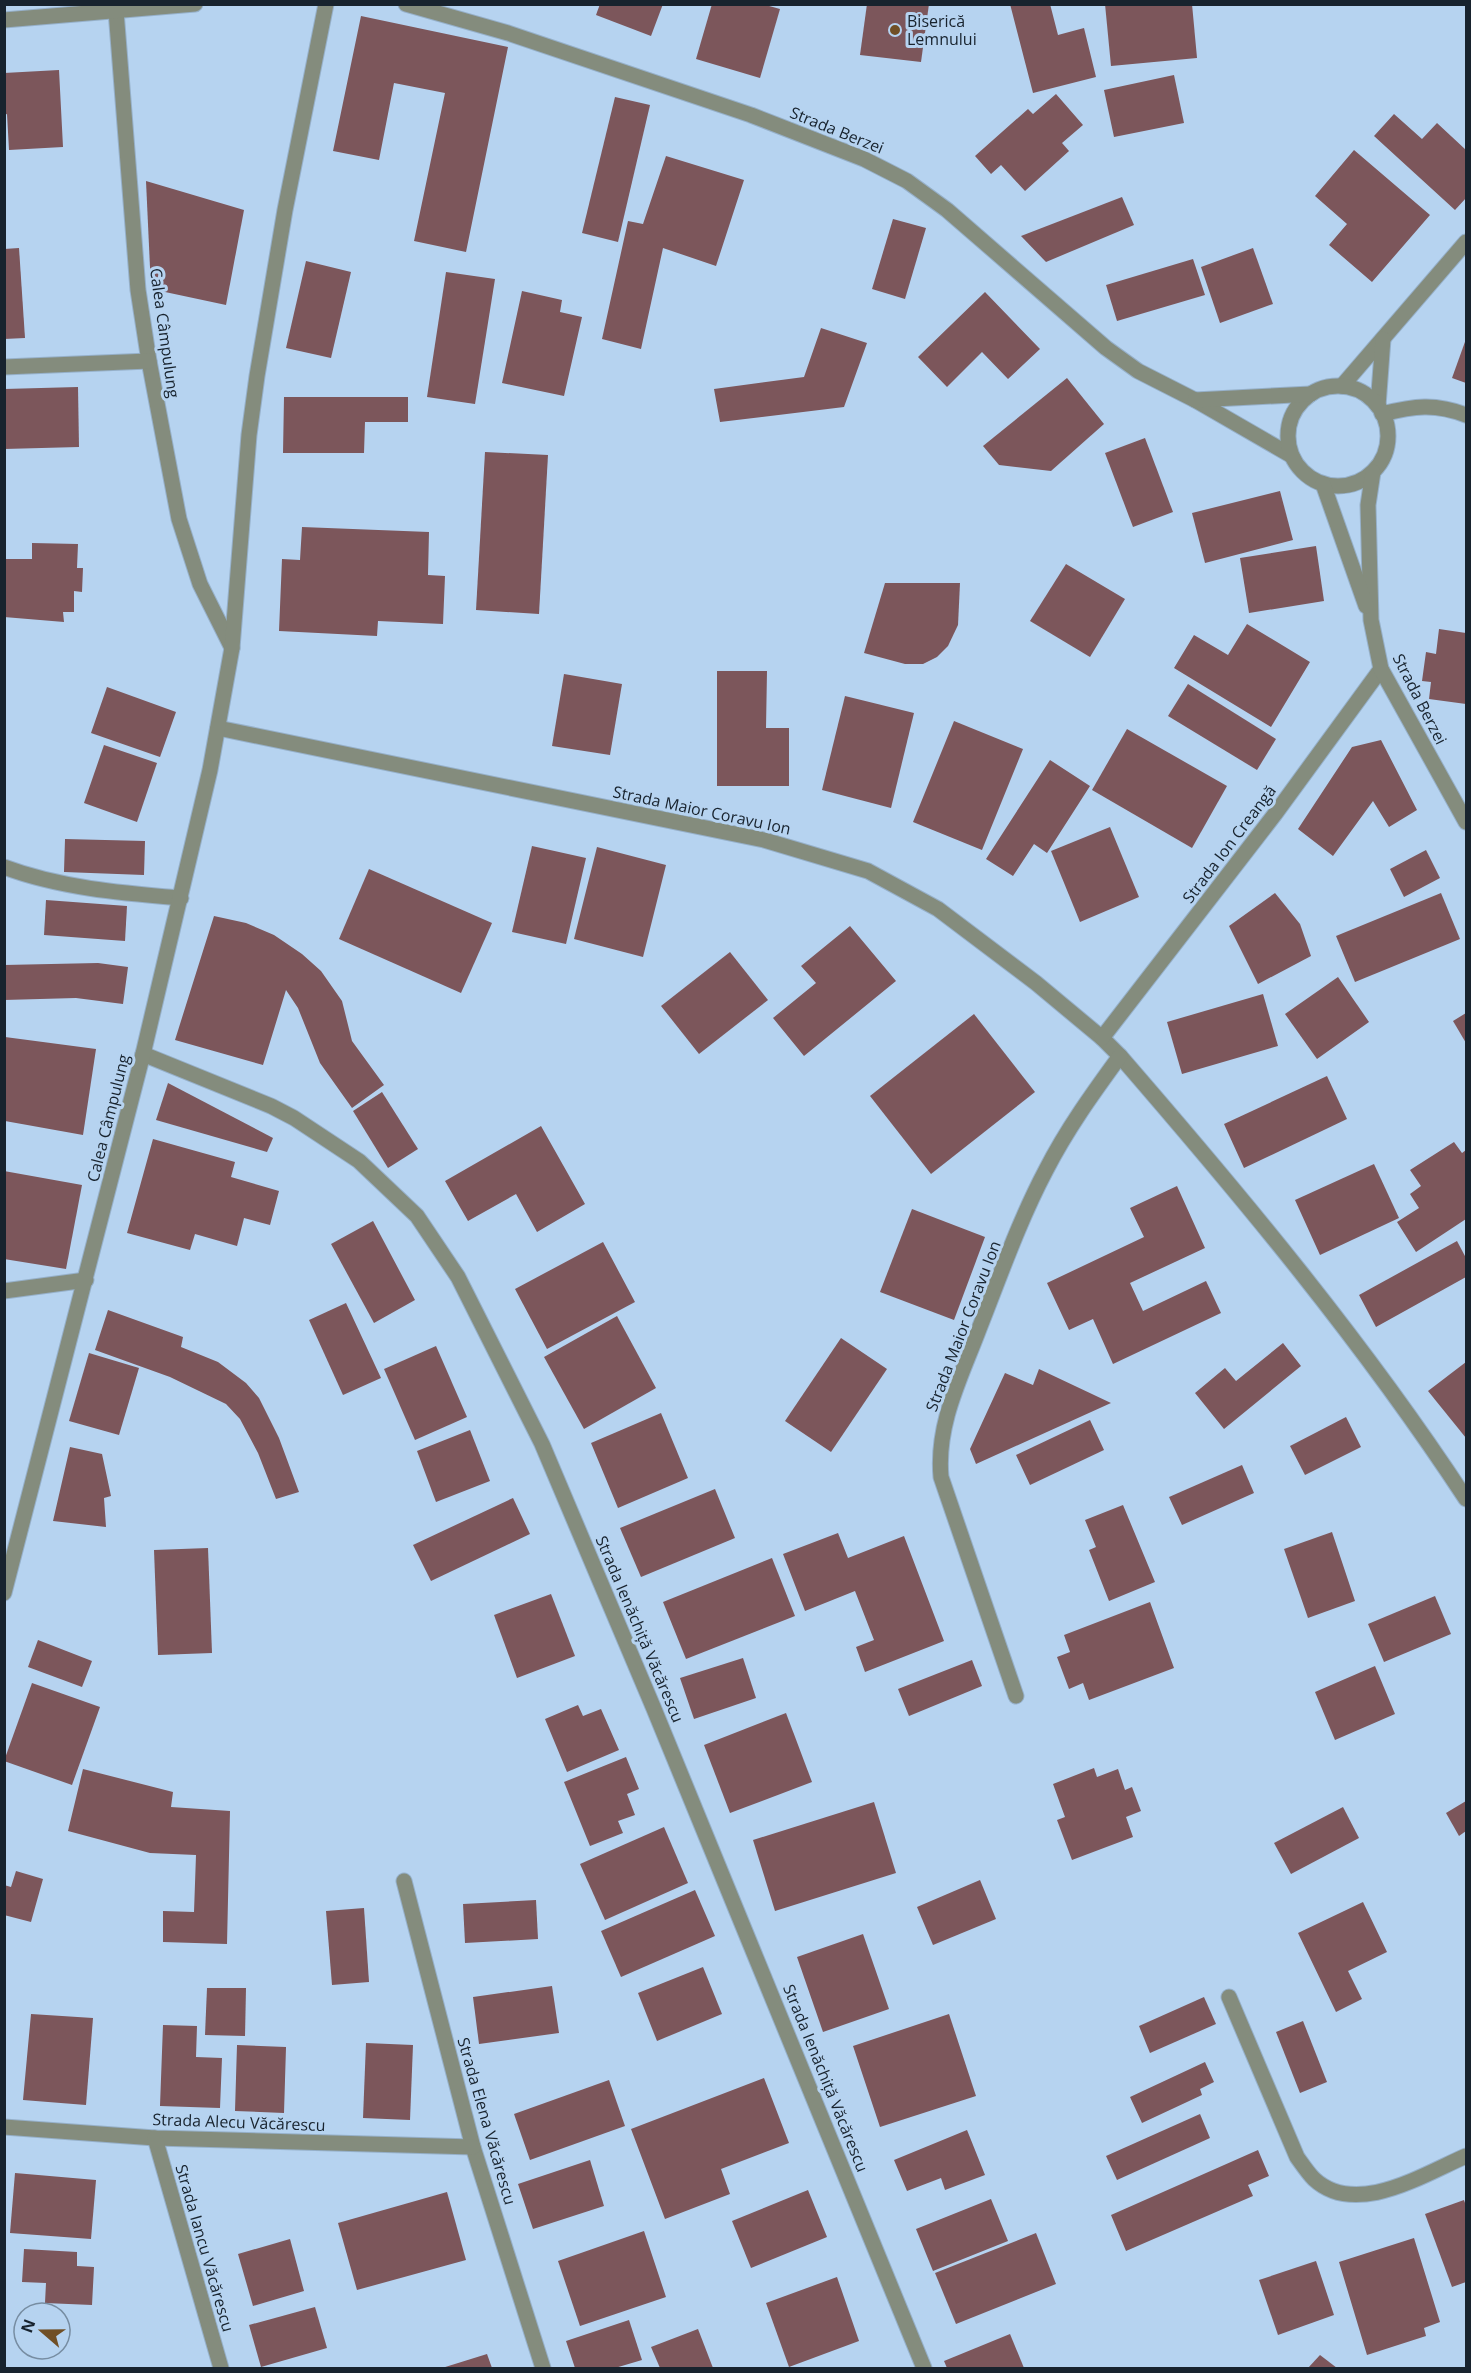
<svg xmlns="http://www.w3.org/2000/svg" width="1471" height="2373" font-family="'Open Sans',sans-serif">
	<rect width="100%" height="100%" fill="#b6d3f0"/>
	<g fill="#7c565b">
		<path d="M 600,4 L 663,4 L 651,36 L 596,15 Z"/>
		<path d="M 712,4 L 762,4 L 780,9 L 760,78 L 696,59 Z"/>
		<path d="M 867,4 L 929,4 L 921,62 L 860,55 Z"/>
		<path d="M 1010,4 L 1050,4 L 1058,35 L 1084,28 L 1096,77 L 1033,93 Z"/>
		<path d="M 1105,4 L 1192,4 L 1197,58 L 1111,66 Z"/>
		<path d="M 361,16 L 508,47 L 466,252 L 414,241 L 445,93 L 394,83 L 379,160 L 333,151 Z"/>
		<path d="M 59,70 L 63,147 L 9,150 L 7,114 L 4,115 L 4,73 Z"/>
		<path d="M 1174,75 L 1184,123 L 1114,137 L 1104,90 Z"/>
		<path d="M 1056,94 L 1083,125 L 1062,143 L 1069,151 L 1025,191 L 1001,165 L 991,174 L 975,156 L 1028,109 L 1033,114 Z"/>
		<path d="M 615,97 L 650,105 L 618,242 L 582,233 Z"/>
		<path d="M 1394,114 L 1422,139 L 1437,123 L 1466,150 L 1466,198 L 1455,210 L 1374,136 Z"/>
		<path d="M 1354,150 L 1430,215 L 1372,282 L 1329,245 L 1347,224 L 1315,196 Z"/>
		<path d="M 666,156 L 744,180 L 716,266 L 663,248 L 641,349 L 602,339 L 628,221 L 643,224 Z"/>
		<path d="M 146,181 L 244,210 L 226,305 L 151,289 Z"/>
		<path d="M 1122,197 L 1134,225 L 1046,262 L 1021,236 Z"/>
		<path d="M 893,219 L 926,228 L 905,299 L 872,289 Z"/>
		<path d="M 19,248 L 25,338 L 4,339 L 4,249 Z"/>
		<path d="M 1253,248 L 1273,304 L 1220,323 L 1201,267 Z"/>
		<path d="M 1193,259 L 1205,295 L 1117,321 L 1106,285 Z"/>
		<path d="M 306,261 L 351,272 L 331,358 L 286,348 Z"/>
		<path d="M 446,272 L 495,279 L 475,404 L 427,397 Z"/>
		<path d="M 522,291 L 562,300 L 560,312 L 582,317 L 564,396 L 502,383 Z"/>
		<path d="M 985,292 L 1040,349 L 1008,379 L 982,352 L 947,387 L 918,357 Z"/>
		<path d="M 821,328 L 867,343 L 844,407 L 720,422 L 714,389 L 804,377 Z"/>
		<path d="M 1466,339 L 1466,383 L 1452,378 Z"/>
		<path d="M 1067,378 L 1104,424 L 1051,471 L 999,465 L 983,446 Z"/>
		<path d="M 78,387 L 79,447 L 4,449 L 4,389 Z"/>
		<path d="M 284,397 L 408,397 L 408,422 L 365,422 L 364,453 L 283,453 Z"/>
		<path d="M 1145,438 L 1173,512 L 1133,527 L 1105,453 Z"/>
		<path d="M 485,452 L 548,455 L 539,614 L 476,610 Z"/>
		<path d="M 1280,491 L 1293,540 L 1205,563 L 1192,513 Z"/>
		<path d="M 302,527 L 429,532 L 428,575 L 445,576 L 443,624 L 378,621 L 377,636 L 279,631 L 282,559 L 300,560 Z"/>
		<path d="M 32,543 L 78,544 L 77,568 L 83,568 L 82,592 L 74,591 L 74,612 L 63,612 L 64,622 L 4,617 L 4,559 L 32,559 Z"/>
		<path d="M 1316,546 L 1324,601 L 1249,613 L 1240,558 Z"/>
		<path d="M 1066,564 L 1125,599 L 1090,657 L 1030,621 Z"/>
		<path d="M 885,583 L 960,583 L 958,625 L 948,646 L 937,657 L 923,664 L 905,664 L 864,653 Z"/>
		<path d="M 1247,624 L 1310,662 L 1271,727 L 1174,668 L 1194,635 L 1228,655 Z"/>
		<path d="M 1439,629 L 1466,633 L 1466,704 L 1429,699 L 1431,682 L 1422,681 L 1426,652 L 1436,654 Z"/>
		<path d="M 717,671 L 767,671 L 766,728 L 789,728 L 789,786 L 717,786 Z"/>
		<path d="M 564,674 L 622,684 L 610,755 L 552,746 Z"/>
		<path d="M 1188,684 L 1276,739 L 1257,770 L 1168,716 Z"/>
		<path d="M 107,687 L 176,712 L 160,757 L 91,733 Z"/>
		<path d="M 845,696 L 914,713 L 891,808 L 822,790 Z"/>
		<path d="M 954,721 L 1023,749 L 982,850 L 913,822 Z"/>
		<path d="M 1127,729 L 1227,786 L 1192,848 L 1092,790 Z"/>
		<path d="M 1381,740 L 1417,810 L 1389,827 L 1373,801 L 1333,856 L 1298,829 L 1352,747 Z"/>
		<path d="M 104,745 L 157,763 L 137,822 L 84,803 Z"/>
		<path d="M 1050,760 L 1090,786 L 1047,853 L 1034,844 L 1013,876 L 986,859 Z"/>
		<path d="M 1110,827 L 1139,897 L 1080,922 L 1051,851 Z"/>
		<path d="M 65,839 L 145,841 L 144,875 L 64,872 Z"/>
		<path d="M 532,846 L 586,858 L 566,944 L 512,932 Z"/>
		<path d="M 597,847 L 666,865 L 643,957 L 574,939 Z"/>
		<path d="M 1426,850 L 1440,878 L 1404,897 L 1390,869 Z"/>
		<path d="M 369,869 L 492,923 L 461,993 L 339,939 Z"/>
		<path d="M 1275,893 L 1300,924 L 1311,956 L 1258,984 L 1229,926 Z"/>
		<path d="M 1441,893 L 1460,939 L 1355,982 L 1336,936 Z"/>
		<path d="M 46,900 L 127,906 L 125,941 L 44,935 Z"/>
		<path d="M 214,916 L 246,923 L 274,935 L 302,954 L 321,971 L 342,1001 L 352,1041 L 384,1085 L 352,1108 L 320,1063 L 298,1008 L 286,990 L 263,1065 L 175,1040 Z"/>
		<path d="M 850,926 L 896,981 L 804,1056 L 773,1018 L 816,983 L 801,966 Z"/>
		<path d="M 730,952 L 768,1000 L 699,1054 L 661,1006 Z"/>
		<path d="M 98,963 L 128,967 L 123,1004 L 76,998 L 4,1000 L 4,965 Z"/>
		<path d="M 1338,977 L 1369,1022 L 1317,1059 L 1285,1014 Z"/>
		<path d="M 1263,994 L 1278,1046 L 1182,1074 L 1167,1022 Z"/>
		<path d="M 1466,1013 L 1466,1043 L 1453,1021 Z"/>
		<path d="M 974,1014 L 1035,1092 L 931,1174 L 870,1096 Z"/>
		<path d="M 5,1037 L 96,1049 L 83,1135 L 5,1121 Z"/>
		<path d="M 1327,1076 L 1347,1119 L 1244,1168 L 1224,1124 Z"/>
		<path d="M 168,1083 L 273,1138 L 267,1152 L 156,1120 Z"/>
		<path d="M 382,1092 L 418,1149 L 388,1168 L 353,1111 Z"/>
		<path d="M 541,1126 L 585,1204 L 537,1232 L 516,1194 L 468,1221 L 445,1181 Z"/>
		<path d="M 153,1139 L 235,1162 L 231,1177 L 279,1191 L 270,1225 L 244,1218 L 237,1246 L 195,1234 L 190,1250 L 127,1233 Z"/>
		<path d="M 1454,1142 L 1462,1153 L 1466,1150 L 1466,1219 L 1416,1252 L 1397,1222 L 1419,1208 L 1410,1194 L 1421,1186 L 1410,1170 Z"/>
		<path d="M 1374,1164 L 1399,1218 L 1320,1255 L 1295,1200 Z"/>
		<path d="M 4,1171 L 82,1185 L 66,1269 L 4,1259 Z"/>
		<path d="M 1177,1186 L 1205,1248 L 1130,1283 L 1143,1311 L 1206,1281 L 1221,1313 L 1113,1364 L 1093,1319 L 1069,1330 L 1047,1283 L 1144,1237 L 1130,1208 Z"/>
		<path d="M 912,1209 L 985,1237 L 954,1320 L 880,1292 Z"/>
		<path d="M 373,1221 L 415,1300 L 374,1323 L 331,1244 Z"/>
		<path d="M 1457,1241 L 1466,1258 L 1466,1277 L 1376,1327 L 1359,1295 Z"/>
		<path d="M 603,1242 L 635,1302 L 547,1349 L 515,1289 Z"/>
		<path d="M 346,1303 L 381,1378 L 343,1395 L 309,1320 Z"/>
		<path d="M 108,1310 L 183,1337 L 181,1347 L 218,1362 L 246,1383 L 259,1398 L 279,1438 L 299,1492 L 276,1499 L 258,1453 L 240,1419 L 226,1404 L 170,1377 L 95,1350 Z"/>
		<path d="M 617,1316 L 656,1388 L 584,1429 L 544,1357 Z"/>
		<path d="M 841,1338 L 887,1369 L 831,1452 L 785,1421 Z"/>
		<path d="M 1283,1343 L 1301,1366 L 1224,1429 L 1195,1393 L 1225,1368 L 1236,1381 Z"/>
		<path d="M 436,1346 L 467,1417 L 415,1440 L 384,1369 Z"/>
		<path d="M 89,1353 L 139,1368 L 119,1435 L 69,1421 Z"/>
		<path d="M 1466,1362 L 1466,1438 L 1428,1391 Z"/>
		<path d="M 1039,1369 L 1111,1403 L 976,1464 L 970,1449 L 1005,1373 L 1033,1385 Z"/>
		<path d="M 661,1413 L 688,1478 L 618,1508 L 591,1443 Z"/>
		<path d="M 1346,1417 L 1361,1447 L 1305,1475 L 1290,1446 Z"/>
		<path d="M 1090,1420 L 1104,1450 L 1030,1485 L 1016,1455 Z"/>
		<path d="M 470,1430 L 490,1481 L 436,1502 L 417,1451 Z"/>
		<path d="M 70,1447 L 102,1454 L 111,1496 L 104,1498 L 106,1527 L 53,1521 Z"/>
		<path d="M 1242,1465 L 1254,1493 L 1182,1525 L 1169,1497 Z"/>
		<path d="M 715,1489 L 735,1538 L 641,1577 L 620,1528 Z"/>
		<path d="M 513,1498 L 530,1534 L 431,1581 L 413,1545 Z"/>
		<path d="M 1123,1505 L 1155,1582 L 1109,1601 L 1089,1550 L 1096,1547 L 1085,1520 Z"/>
		<path d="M 1332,1532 L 1355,1601 L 1308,1618 L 1284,1549 Z"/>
		<path d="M 838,1533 L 848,1558 L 904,1536 L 944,1641 L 865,1672 L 856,1647 L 874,1640 L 855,1591 L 805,1611 L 783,1554 Z"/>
		<path d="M 208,1548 L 212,1653 L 158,1655 L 154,1550 Z"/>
		<path d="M 772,1558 L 795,1616 L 686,1659 L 663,1602 Z"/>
		<path d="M 551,1594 L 575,1656 L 517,1678 L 494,1615 Z"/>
		<path d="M 1435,1596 L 1451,1634 L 1384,1662 L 1368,1624 Z"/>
		<path d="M 1150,1602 L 1174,1668 L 1089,1700 L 1083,1683 L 1069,1689 L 1057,1657 L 1070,1652 L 1064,1635 Z"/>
		<path d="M 38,1640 L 92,1661 L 82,1687 L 28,1667 Z"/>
		<path d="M 743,1658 L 756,1698 L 694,1719 L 680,1678 Z"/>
		<path d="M 972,1660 L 982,1686 L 909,1716 L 898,1689 Z"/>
		<path d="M 1375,1666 L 1395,1714 L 1335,1740 L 1315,1692 Z"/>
		<path d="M 32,1683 L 100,1707 L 72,1785 L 4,1761 Z"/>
		<path d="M 578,1705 L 583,1716 L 601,1709 L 619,1750 L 567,1772 L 545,1719 Z"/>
		<path d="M 786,1713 L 812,1782 L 730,1813 L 704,1745 Z"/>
		<path d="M 626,1757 L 639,1789 L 627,1794 L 635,1815 L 618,1821 L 623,1833 L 590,1846 L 564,1782 Z"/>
		<path d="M 1094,1768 L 1097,1777 L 1118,1769 L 1125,1790 L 1132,1787 L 1141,1811 L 1126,1817 L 1133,1837 L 1072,1860 L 1057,1820 L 1065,1817 L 1053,1784 Z"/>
		<path d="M 83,1769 L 173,1792 L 171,1807 L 230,1811 L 227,1944 L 163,1942 L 163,1911 L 194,1912 L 196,1855 L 150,1853 L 68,1831 Z"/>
		<path d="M 1466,1801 L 1466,1831 L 1459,1836 L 1446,1813 Z"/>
		<path d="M 874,1802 L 896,1873 L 775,1911 L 753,1840 Z"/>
		<path d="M 1343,1807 L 1359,1838 L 1291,1874 L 1274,1843 Z"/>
		<path d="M 664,1827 L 688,1883 L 605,1920 L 580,1864 Z"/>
		<path d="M 16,1871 L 43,1879 L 31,1922 L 4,1915 L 4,1885 L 11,1887 Z"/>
		<path d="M 980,1880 L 996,1919 L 933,1945 L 917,1907 Z"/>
		<path d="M 695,1890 L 715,1936 L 621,1977 L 601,1931 Z"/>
		<path d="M 536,1900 L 538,1939 L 465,1943 L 463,1904 Z"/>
		<path d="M 1363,1902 L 1387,1952 L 1348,1971 L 1362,1999 L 1336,2012 L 1298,1933 Z"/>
		<path d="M 364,1908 L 369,1982 L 332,1985 L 326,1911 Z"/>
		<path d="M 863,1934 L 889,2009 L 823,2032 L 797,1957 Z"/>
		<path d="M 703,1967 L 722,2014 L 657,2041 L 638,1993 Z"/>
		<path d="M 552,1986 L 559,2033 L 479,2044 L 473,1997 Z"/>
		<path d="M 207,1988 L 246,1988 L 245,2036 L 205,2035 Z"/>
		<path d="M 1204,1997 L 1216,2024 L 1150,2053 L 1139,2026 Z"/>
		<path d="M 31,2014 L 93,2018 L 86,2105 L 23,2100 Z"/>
		<path d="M 949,2014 L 976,2096 L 880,2127 L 853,2046 Z"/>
		<path d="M 1303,2021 L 1327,2082 L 1300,2093 L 1276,2032 Z"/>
		<path d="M 163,2025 L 197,2026 L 196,2057 L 222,2058 L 220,2108 L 160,2106 Z"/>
		<path d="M 366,2043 L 413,2045 L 410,2120 L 363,2118 Z"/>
		<path d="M 237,2045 L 286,2047 L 284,2113 L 235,2111 Z"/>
		<path d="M 1205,2062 L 1214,2082 L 1200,2089 L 1202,2095 L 1142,2123 L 1130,2097 Z"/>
		<path d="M 764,2078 L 789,2143 L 721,2169 L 730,2194 L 665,2219 L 631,2129 Z"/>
		<path d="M 609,2080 L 625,2126 L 530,2160 L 514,2114 Z"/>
		<path d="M 1200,2114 L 1210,2138 L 1117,2180 L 1106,2156 Z"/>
		<path d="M 967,2130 L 985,2175 L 945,2190 L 941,2178 L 907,2191 L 894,2160 Z"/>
		<path d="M 1258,2150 L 1269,2176 L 1248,2185 L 1253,2196 L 1126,2251 L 1111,2215 Z"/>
		<path d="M 590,2160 L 604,2206 L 533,2229 L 518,2184 Z"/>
		<path d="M 15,2173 L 96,2180 L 91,2239 L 10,2233 Z"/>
		<path d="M 808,2190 L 827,2237 L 751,2268 L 732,2221 Z"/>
		<path d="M 447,2192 L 466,2260 L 357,2290 L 338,2223 Z"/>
		<path d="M 991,2199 L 1008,2241 L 933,2271 L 916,2229 Z"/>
		<path d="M 1464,2200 L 1466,2206 L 1466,2282 L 1452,2287 L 1425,2214 Z"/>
		<path d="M 644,2231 L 666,2297 L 580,2326 L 558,2261 Z"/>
		<path d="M 1036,2233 L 1056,2284 L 956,2324 L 935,2273 Z"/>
		<path d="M 1414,2238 L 1440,2322 L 1424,2328 L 1426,2336 L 1367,2355 L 1339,2262 Z"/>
		<path d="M 290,2239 L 304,2291 L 253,2306 L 238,2254 Z"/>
		<path d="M 24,2249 L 77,2252 L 77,2266 L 94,2267 L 92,2305 L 45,2303 L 46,2283 L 22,2282 Z"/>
		<path d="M 1316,2261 L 1334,2315 L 1278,2335 L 1259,2280 Z"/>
		<path d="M 837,2277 L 859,2341 L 789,2367 L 766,2303 Z"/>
		<path d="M 315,2307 L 327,2348 L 261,2367 L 249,2325 Z"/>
		<path d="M 629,2320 L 642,2360 L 615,2368 L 575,2368 L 566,2341 Z"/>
		<path d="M 698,2329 L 713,2368 L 660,2368 L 651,2347 Z"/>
		<path d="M 1010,2334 L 1024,2368 L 947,2368 L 944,2361 Z"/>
		<path d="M 487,2354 L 492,2368 L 442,2368 Z"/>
		<path d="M 1320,2355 L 1337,2368 L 1308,2368 Z"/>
	</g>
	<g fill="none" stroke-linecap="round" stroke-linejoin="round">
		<defs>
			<g id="minor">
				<path d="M 116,11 L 138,290 L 149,361 L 179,519 L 200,584 L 232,648"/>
				<path d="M 4,367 L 149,361"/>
				<path d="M 1342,386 L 1466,242"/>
				<path d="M 1378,406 L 1383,339"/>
				<path d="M 1382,414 C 1414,406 1435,403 1466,415"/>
				<path d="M 218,728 L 764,840 L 868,871 L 938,909 L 1036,983 L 1102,1038 L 1120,1056 C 1243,1198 1363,1342 1466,1499"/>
				<path d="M 4,867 C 60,888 122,893 181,898"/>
				<path d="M 1102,1038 L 1275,814 L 1381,669"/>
				<path d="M 143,1054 L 271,1106 L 294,1118 L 359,1161 L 417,1216 L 458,1277 L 542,1444 L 654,1709 L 924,2368"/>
				<path d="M 4,1291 L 86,1280"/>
				<path d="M 1016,1696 L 941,1477 C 936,1424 961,1377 979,1329 C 1000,1276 1019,1221 1046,1170 C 1067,1129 1093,1093 1120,1056"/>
				<path d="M 404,1881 L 473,2147 L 543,2368"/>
				<path d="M 1229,1997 L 1297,2157 C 1302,2164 1308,2173 1314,2179 C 1356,2218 1424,2174 1466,2156"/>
				<path d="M 4,2127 L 155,2138 L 473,2147"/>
				<path d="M 155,2138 L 221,2368"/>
			</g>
			<g id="tertiary">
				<path d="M 406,4 L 508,33 L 751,115 L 864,159 L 907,181 L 947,210 L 1106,348 L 1138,371 L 1195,400 L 1292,456"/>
				<path d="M 4,20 L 195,4"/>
				<circle cx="1338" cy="436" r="50"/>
				<path d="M 1195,400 L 1311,394"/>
				<path d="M 1373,472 L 1368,505 L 1371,620 L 1381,669 L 1466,822"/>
				<path d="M 1323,484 L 1366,606"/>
				<path d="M 4,1593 L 143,1054 L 210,770 L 232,648 L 249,435 L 257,376 L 285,210 L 326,4"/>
			</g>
		</defs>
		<use href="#minor" stroke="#96b0c9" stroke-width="17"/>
		<use href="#tertiary" stroke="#96b0c9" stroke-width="17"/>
		<use href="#minor" stroke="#848c7d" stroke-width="15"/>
		<use href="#tertiary" stroke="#848c7d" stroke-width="15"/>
	</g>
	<circle fill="#704f26" stroke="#b6d3f0" stroke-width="2" cx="895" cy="30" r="6"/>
	<g text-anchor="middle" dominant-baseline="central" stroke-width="6" stroke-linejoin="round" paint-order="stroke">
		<g font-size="16" fill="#18232e" stroke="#b6d3f0" text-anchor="start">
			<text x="907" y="21">Biserică<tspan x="907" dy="18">Lemnului</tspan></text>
		</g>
		<g font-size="16" fill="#18232e" stroke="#b6d3f0">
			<text transform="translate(837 130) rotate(22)">Strada Berzei</text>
			<text transform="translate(165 333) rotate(82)">Calea Câmpulung</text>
			<text transform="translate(1420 699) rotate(63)">Strada Berzei</text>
			<text transform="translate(702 810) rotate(12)">Strada Maior Coravu Ion</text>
			<text transform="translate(1229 844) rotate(-53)">Strada Ion Creangă</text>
			<text transform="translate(108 1118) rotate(-76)">Calea Câmpulung</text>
			<text transform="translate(963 1326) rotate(-69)">Strada Maior Coravu Ion</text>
			<text transform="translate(640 1629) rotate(67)">Strada Ienăchiță Văcărescu</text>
			<text transform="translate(826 2078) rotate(68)">Strada Ienăchiță Văcărescu</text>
			<text transform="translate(487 2121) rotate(74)">Strada Elena Văcărescu</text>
			<text transform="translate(239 2122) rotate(2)">Strada Alecu Văcărescu</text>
			<text transform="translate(205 2248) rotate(74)">Strada Iancu Văcărescu</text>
		</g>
	</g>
	<rect width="1471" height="2373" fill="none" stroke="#18232e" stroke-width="12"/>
	<g transform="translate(42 2331) rotate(290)"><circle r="28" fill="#b6d3f0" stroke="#778da2" stroke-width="1.5"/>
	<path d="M0-4.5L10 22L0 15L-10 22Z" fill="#704f26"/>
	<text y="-9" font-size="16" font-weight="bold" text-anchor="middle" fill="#18232e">N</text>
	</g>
</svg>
